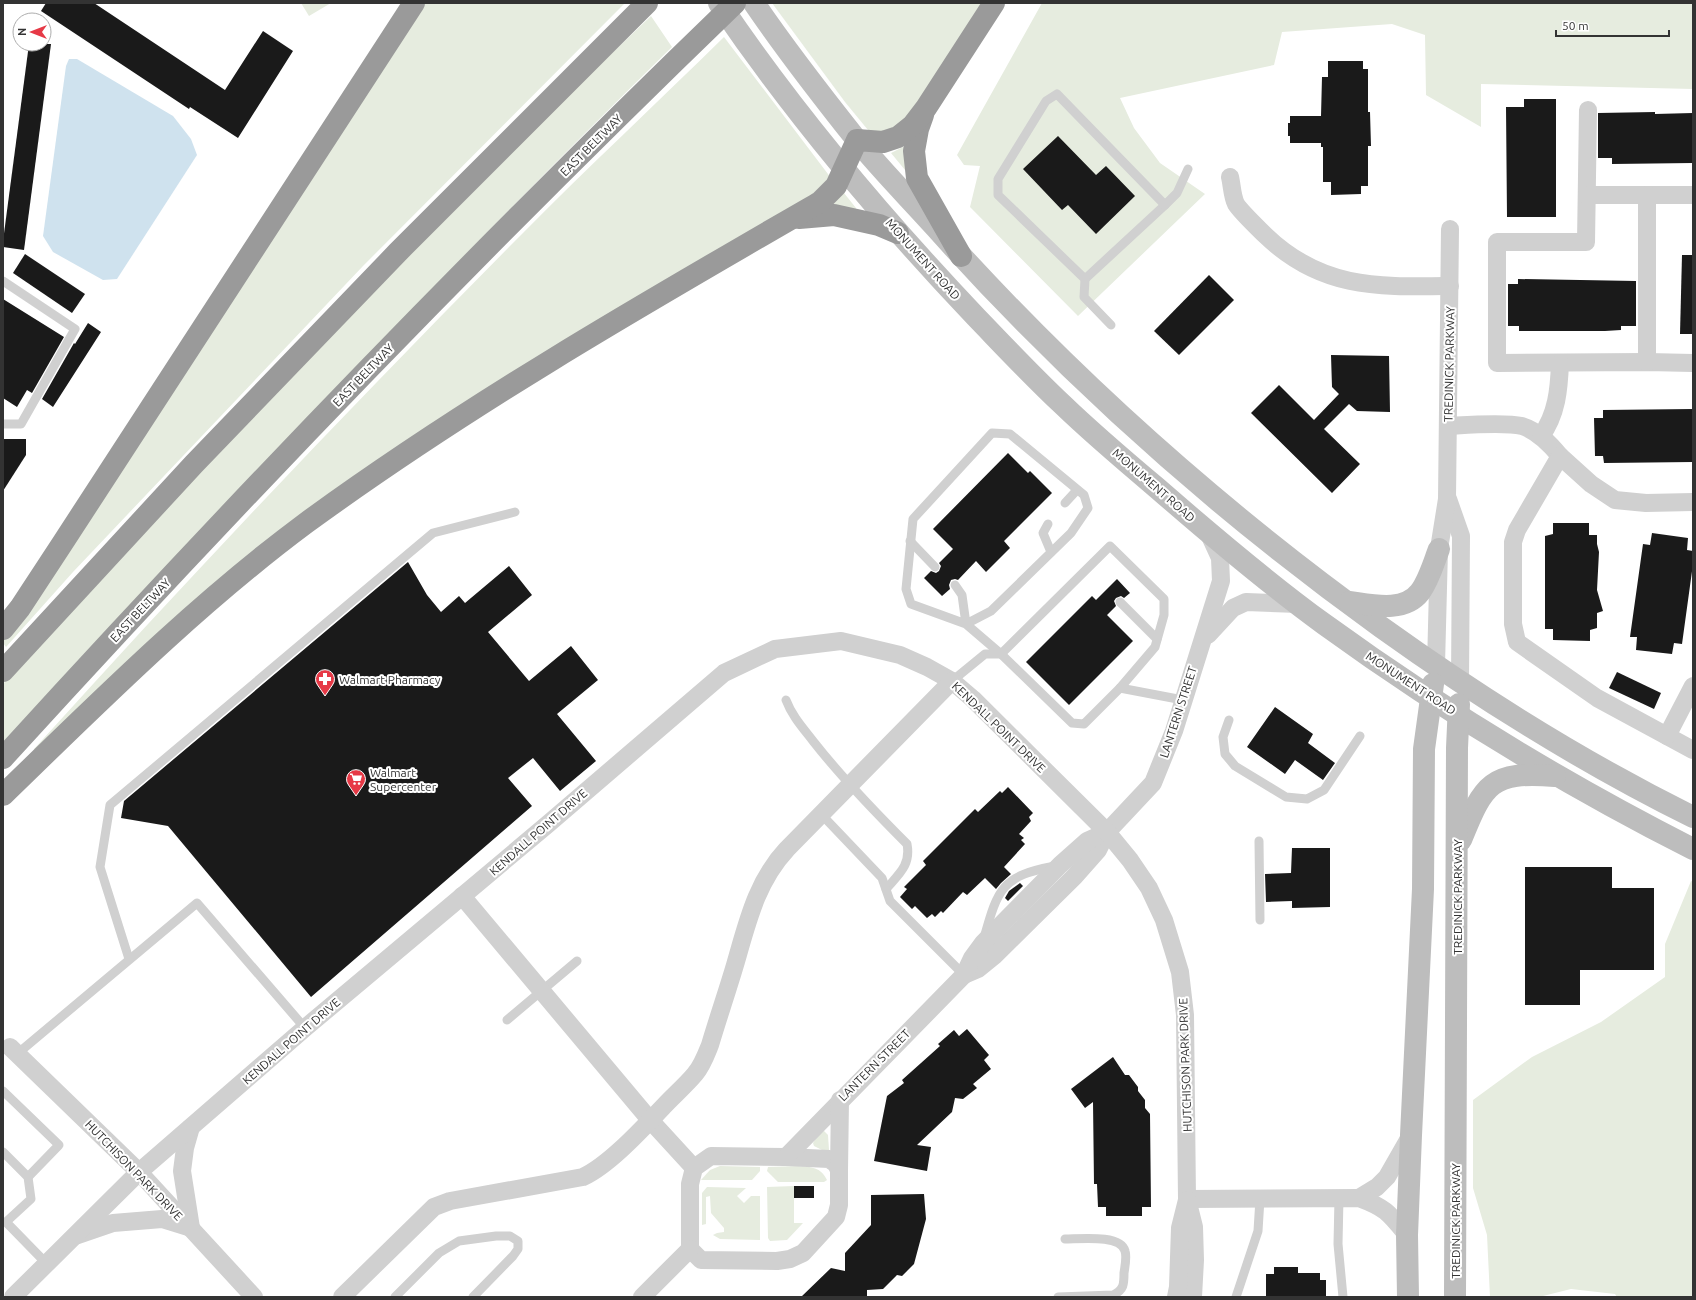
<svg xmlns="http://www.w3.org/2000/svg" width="1696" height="1300" font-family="Ubuntu,sans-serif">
	<rect width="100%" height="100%" fill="#fff"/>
	<g fill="#e6ecdf">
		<path d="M 301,3 L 331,3 L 309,16 Z"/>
		<path d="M 422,3 L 625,3 L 363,266 L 73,572 L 6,647 L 3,643 L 3,640 L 36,596 Z"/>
		<path d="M 772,3 L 986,3 L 937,78 L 898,128 L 873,134 L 868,130 L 845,102 Z"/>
		<path d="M 1042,3 L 1693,3 L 1693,89 L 1481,84 L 1481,127 L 1426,95 L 1425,35 L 1392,24 L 1282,32 L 1274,65 L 1120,98 L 1134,128 L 1160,163 L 1205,194 L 1078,316 L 970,207 L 980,166 L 964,165 L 957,155 Z"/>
		<path d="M 651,16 L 672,47 C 442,272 224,509 3,744 L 3,684 L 276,390 L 543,119 Z"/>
		<path d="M 724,37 L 831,178 L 823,190 L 427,433 L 39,753 L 34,749 C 192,574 354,403 521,235 C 587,168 657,103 724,37 Z"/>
		<path d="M 905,146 L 906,170 L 905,170 L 891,153 Z"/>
		<path d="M 844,193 L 856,208 L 856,209 L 832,206 L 833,203 Z"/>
		<path d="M 1691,881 L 1693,882 L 1693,1297 L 1617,1297 L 1615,1294 L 1571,1289 L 1539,1297 L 1490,1297 L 1487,1235 L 1473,1188 L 1473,1100 L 1532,1057 L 1601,1022 L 1665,977 L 1665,944 Z"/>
		<path d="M 824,1131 L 828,1135 L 829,1150 L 826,1152 L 814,1146 L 813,1143 L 820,1132 Z"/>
		<path d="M 720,1166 L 760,1167 L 760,1171 L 752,1180 L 701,1180 L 710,1170 Z"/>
		<path d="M 798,1166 C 811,1167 821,1167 827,1180 L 824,1182 L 778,1182 L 767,1171 L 768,1167 Z"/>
		<path d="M 794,1186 L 794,1223 L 803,1223 L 787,1240 L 770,1241 L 768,1238 L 767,1187 Z"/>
		<path d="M 707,1187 L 746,1188 L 737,1196 L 744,1203 L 751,1196 L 760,1196 L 760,1240 L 720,1239 L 713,1235 L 717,1233 L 724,1232 L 724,1228 L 711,1213 L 710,1196 L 706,1197 L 706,1224 L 702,1225 L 702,1193 Z"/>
	</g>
	<path fill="#cfe2ee" d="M 69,59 L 77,59 L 173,116 L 191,139 L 197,155 L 117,279 L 103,280 L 53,252 L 43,236 L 66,66 Z"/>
	<g fill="#1a1a1a">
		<path d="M 46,3 L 94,3 L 225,90 L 263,31 L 293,51 L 238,138 L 190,107 L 189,109 L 41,11 Z"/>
		<path d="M 29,44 L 51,44 L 24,250 L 3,247 L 3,241 Z"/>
		<path d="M 1328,61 L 1363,61 L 1363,69 L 1368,69 L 1368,112 L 1370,112 L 1371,146 L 1368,146 L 1368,186 L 1361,186 L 1361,194 L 1331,195 L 1331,182 L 1323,182 L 1323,147 L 1321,147 L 1321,143 L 1290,143 L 1290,136 L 1288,136 L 1288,123 L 1290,123 L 1290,116 L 1321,116 L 1322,77 L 1328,77 Z"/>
		<path d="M 1524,99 L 1556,99 L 1556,217 L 1507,217 L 1506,107 L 1524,107 Z"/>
		<path d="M 1655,112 L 1655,114 L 1693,113 L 1693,163 L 1612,164 L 1612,158 L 1598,158 L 1598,113 Z"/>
		<path d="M 1058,136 L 1096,175 L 1106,166 L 1135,196 L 1096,234 L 1068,205 L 1062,210 L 1023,169 Z"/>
		<path d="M 25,254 L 85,294 L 72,313 L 13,273 Z"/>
		<path d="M 1682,255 L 1693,255 L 1693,334 L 1680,334 Z"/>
		<path d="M 1209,275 L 1234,300 L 1179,355 L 1154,331 Z"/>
		<path d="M 1518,279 L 1636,281 L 1636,326 L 1621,326 L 1621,330 L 1605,331 L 1519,331 L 1519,326 L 1508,326 L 1508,284 L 1518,284 Z"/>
		<path d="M 3,299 L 64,337 L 32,393 L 27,390 L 17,407 L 3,398 Z"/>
		<path d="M 88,323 L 101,332 L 53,407 L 42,399 L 74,343 L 75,344 Z"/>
		<path d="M 1331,355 L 1389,356 L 1390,412 L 1357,411 L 1349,404 L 1324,429 L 1360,464 L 1332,493 L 1251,413 L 1279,385 L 1314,420 L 1339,394 L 1332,387 Z"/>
		<path d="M 1693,409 L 1693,462 L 1604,463 L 1603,456 L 1595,456 L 1594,418 L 1603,418 L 1603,410 Z"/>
		<path d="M 3,439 L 26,439 L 26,455 L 3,491 Z"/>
		<path d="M 1008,453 L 1028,473 L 1030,471 L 1052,493 L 1004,541 L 1010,548 L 986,572 L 976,561 L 958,580 L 955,579 L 951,580 L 949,585 L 950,589 L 942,596 L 924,578 L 931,571 L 936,573 L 939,571 L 941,566 L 939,563 L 953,549 L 933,529 Z"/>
		<path d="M 1553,523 L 1589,523 L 1589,535 L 1597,535 L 1597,544 L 1599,552 L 1597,590 L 1603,611 L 1597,613 L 1597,628 L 1590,630 L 1590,641 L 1553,640 L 1553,629 L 1545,629 L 1545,536 L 1553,534 Z"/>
		<path d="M 1652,533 L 1688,538 L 1687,550 L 1693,551 L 1693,564 L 1682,644 L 1674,643 L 1672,654 L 1636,650 L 1637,637 L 1630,637 L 1643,544 L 1650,545 Z"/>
		<path d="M 408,562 L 427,595 L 441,612 L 459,596 L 465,603 L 509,566 L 532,595 L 488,632 L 529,681 L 571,646 L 598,680 L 557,714 L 596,761 L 560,791 L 533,758 L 508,778 L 532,806 L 311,997 L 168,826 L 121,818 L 124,801 Z"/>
		<path d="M 1117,579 L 1130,593 L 1124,598 L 1121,596 L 1116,598 L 1114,601 L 1116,606 L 1107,615 L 1133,641 L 1069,705 L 1026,662 L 1092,596 L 1096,600 Z"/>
		<path d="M 1617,672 L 1661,693 L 1654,709 L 1609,688 Z"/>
		<path d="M 1275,707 L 1313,734 L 1308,743 L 1335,763 L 1323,780 L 1295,760 L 1285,774 L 1247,747 Z"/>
		<path d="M 1008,787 L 1033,813 L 1029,817 L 1031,821 L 1019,834 L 1024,838 L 1021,840 L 1025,844 L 1004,867 L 1011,874 L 1001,883 L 996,889 L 985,878 L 967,895 L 963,892 L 943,913 L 941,911 L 935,917 L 932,914 L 927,918 L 915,906 L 912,909 L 900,897 L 907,889 L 904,887 L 926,865 L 923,861 L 975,809 L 978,812 L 1000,791 L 1002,793 Z"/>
		<path d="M 1292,848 L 1330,848 L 1330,907 L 1292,908 L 1292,901 L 1266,902 L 1265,874 L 1291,873 Z"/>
		<path d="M 1525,867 L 1612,867 L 1612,888 L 1654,888 L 1654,970 L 1580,970 L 1580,1005 L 1525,1005 Z"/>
		<path d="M 1020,883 L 1023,886 L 1008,901 L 1005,898 L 1009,891 Z"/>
		<path d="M 967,1029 L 989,1055 L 984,1060 L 991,1069 L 973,1084 L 977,1088 L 963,1099 L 955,1098 L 952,1112 L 917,1145 L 931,1147 L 927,1171 L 874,1161 L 887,1096 L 904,1083 L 902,1080 L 940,1046 L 938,1044 L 954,1030 L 959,1036 Z"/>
		<path d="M 1113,1057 L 1125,1075 L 1129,1075 L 1138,1087 L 1138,1091 L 1145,1100 L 1145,1108 L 1150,1114 L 1151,1207 L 1142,1207 L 1142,1216 L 1106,1216 L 1106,1207 L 1098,1207 L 1097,1184 L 1094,1184 L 1093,1102 L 1085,1108 L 1071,1089 Z"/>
		<rect x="794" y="1186" width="20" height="12"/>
		<path d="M 924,1194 L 926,1219 L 914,1264 L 902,1276 L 897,1275 L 883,1289 L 867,1290 L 867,1297 L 801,1297 L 831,1268 L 845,1271 L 845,1253 L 871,1225 L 871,1195 Z"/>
		<path d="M 1274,1267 L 1298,1267 L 1298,1273 L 1320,1273 L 1320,1280 L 1326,1280 L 1326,1297 L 1266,1297 L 1266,1274 L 1274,1274 Z"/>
	</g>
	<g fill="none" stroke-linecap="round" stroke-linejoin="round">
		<g stroke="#d0d0d0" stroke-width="9">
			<path d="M 1085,279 L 1165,205"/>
			<path d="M 3,281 L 75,329 L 21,424 L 3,424"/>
			<path d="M 1111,325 L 1084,297 L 1085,279 L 998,195 L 998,179 L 1046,101 L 1057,94 L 1165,205 L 1177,193 L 1188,169"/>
			<path d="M 1065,503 L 1077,490"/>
			<path d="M 1048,524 L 1043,533 L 1051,552"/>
			<path d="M 910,541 L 935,567"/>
			<path d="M 955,585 L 962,595 L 966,624 L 991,611 L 1071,533 L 1088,508 L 1084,495 L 1010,434 L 992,433 L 913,519 L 906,589 L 911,604 L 966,624 L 1001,654 L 1110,546 L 1164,599 L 1164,615 L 1155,647 L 1120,688"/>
			<path d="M 1120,602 L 1157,639"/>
			<path d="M 952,681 L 985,654 L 1001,654 L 1072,723 L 1084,724 L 1120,688 L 1183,700"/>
			<path d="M 786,700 C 792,716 803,728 813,741 C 842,778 874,811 907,844 C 911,865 899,874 886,889"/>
			<path d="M 1229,720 L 1223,737 L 1225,754 L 1235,766 L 1286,797 L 1307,799 L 1324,790 L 1360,736"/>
			<path d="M 821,814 L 882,878 L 890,901 L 964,975"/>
			<path d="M 1259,841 L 1260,920"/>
			<path d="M 984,938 C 998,888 1002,876 1055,866"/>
			<path d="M 129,959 L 100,867 L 110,805 L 433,533 L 515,512"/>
			<path d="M 507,1020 L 577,961"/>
			<path d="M 17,1054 L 197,903 L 305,1028"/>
			<path d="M 3,1091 L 59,1145 L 28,1177"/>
			<path d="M 3,1152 L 28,1177 L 31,1199 L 6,1222 L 46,1263"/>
			<path d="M 1339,1198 L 1338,1244 L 1343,1297"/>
			<path d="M 395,1297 L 439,1253 L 459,1241 L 496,1236 L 510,1236 L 518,1241 L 518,1249 L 513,1256 L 473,1297"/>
			<path d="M 1058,1297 L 1113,1295 C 1124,1290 1124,1284 1124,1273 C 1125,1266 1127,1257 1125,1251 C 1121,1234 1079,1239 1065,1239"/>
			<path d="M 1236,1297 L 1258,1231 L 1260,1199"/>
		</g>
		<g stroke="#d0d0d0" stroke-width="18">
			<path d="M 1588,110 L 1586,242 L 1497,242 L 1497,363 L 1647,362 L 1693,363"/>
			<path d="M 1230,177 C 1232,185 1232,196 1236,204 C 1241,212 1258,228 1265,235 C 1321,289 1377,287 1450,286"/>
			<path d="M 1587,195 L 1693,195"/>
			<path d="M 1647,195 L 1647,362"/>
			<path d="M 1448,426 C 1467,425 1504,422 1522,426 C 1538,431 1550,444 1560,456"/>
			<path d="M 1541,436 C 1557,414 1559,389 1560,363"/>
			<path d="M 1448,499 L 1461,536 L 1460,682"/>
			<path d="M 1693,502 L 1646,503 L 1615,500 L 1591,484 L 1560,456 L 1517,530 L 1513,542 L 1513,624 L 1517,642 L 1597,698 L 1693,750"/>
			<path d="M 1208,635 L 1233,608 L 1246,602 L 1298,604"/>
			<path d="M 1436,665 L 1439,549 L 1447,499 L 1450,229"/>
			<path d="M 1667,736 L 1693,686"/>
			<path d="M 462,896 L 650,1120 L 694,1168"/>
			<path d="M 964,975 L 978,969 L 994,956 L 1075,876 L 1098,850 L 1107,832 L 1153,783 L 1174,731 L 1221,581 L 1220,558 L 1209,534"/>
			<path d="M 10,1047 L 139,1172 L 254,1297"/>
			<path d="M 711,1156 L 786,1157 L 829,1159 L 836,1164 L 839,1170 L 839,1205 L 836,1217 L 803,1253 L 790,1259 L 777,1261 L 701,1260 L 690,1249 L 690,1184 L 694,1168 Z"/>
			<path d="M 786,1157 L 964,975 L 972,958 L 983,943 L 1060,865 L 1087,841 L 1107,832"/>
			<path d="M 839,1170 L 840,1100"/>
			<path d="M 1359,1198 L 1377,1187 L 1387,1177 L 1411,1135"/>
			<path d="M 1187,1199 L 1359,1198 C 1386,1208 1389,1213 1407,1235"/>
			<path d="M 78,1235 L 113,1223 L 162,1219 L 191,1228 L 182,1171 L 185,1148 L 191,1127"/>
			<path d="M 13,1297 L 139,1172 L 305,1028 L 548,824 L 724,673 L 775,649 L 841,641 L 900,655 L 927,667 L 952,681 L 973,699 L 1107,832 L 1130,860 L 1149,888 L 1164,920 L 1180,972 L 1185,1015 L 1187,1199 L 1194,1227 L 1195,1260 L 1193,1297"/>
			<path d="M 342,1297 L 434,1207 L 450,1201 L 583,1177 C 609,1165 642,1129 663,1107 C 673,1096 685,1086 695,1074 C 702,1066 706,1055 710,1045 C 718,1018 727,992 735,965 C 747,924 756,882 787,849 L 952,681"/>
			<path d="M 642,1297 L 690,1249"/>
			<path d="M 1176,1297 L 1178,1287 L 1180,1228 L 1187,1200"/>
		</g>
		<g stroke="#bdbdbd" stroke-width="22">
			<path d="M 719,3 C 795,115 883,219 976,317 C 1005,347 1033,377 1063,405 C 1093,434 1125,461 1157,488 C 1211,535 1266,582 1324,624 C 1441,709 1565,784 1693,849"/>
			<path d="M 754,3 C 786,50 821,95 856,139 C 881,170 910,199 936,228 C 1071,379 1217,509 1381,627 C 1480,698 1584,763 1693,817"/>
			<path d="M 1349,602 C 1372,605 1404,613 1420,592 C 1429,580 1434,562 1439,549"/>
			<path d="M 1461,840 C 1484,783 1491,771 1555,776"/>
			<path d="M 1408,1297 L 1407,1235 L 1411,1135 L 1423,889 L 1424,749 L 1433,684"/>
			<path d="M 1455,1297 L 1457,748 L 1459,704"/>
		</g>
		<g stroke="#9a9a9a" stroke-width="22">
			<path d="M 923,115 L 918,129 L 914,151 L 917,178 L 961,256"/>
			<path d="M 799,218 L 834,215 L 879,225 L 898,233"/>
			<path d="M 3,629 L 20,608 L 62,544 L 414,3"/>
			<path d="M 3,671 L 194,464 L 398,252 L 647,3"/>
			<path d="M 3,758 C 239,499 483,246 735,3"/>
			<path d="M 3,795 C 100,701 197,604 306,523 C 469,404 645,303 820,202 L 836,186 L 857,140 L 883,142 L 898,137 L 913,125 L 926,108 L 994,3"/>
		</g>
	</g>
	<defs>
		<symbol id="pharmacy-pin" viewBox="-11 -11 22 30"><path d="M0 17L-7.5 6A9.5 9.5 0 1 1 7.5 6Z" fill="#e63946" stroke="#fff"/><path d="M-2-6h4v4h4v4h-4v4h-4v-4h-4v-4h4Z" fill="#fff"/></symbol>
		<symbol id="supermarket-pin" viewBox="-11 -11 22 30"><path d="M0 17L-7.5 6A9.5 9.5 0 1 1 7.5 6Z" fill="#e63946" stroke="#fff"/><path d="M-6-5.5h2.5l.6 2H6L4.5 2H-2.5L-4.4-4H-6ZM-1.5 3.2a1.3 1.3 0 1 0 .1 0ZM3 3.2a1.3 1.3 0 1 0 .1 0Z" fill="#fff"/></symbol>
	</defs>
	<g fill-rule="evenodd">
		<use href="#pharmacy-pin" x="314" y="668" width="22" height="30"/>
		<use href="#supermarket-pin" x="345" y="768" width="22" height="30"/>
	</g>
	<g text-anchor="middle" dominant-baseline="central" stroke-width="4" stroke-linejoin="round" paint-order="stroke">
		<g font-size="12" fill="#333" stroke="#fff">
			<text transform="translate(591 145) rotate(-45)">EAST BELTWAY</text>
			<text transform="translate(923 259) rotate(48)">MONUMENT ROAD</text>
			<text transform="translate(1449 364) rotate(-89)">TREDINICK PARKWAY</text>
			<text transform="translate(363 375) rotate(-46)">EAST BELTWAY</text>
			<text transform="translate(1154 485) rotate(41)">MONUMENT ROAD</text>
			<text transform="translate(140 610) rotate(-47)">EAST BELTWAY</text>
			<text transform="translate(1411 683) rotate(33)">MONUMENT ROAD</text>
			<text transform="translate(1178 712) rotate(-72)">LANTERN STREET</text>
			<text transform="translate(999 727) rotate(44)">KENDALL POINT DRIVE</text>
			<text transform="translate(538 832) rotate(-41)">KENDALL POINT DRIVE</text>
			<text transform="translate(1457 897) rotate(-90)">TREDINICK PARKWAY</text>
			<text transform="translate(291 1041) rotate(-41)">KENDALL POINT DRIVE</text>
			<text transform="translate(874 1065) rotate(-45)">LANTERN STREET</text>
			<text transform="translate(1185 1065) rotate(-92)">HUTCHISON PARK DRIVE</text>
			<text transform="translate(134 1170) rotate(46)">HUTCHISON PARK DRIVE</text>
			<text transform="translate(1455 1221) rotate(-90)">TREDINICK PARKWAY</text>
		</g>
		<g font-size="12" fill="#333" stroke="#fff" text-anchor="start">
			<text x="339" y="679">Walmart Pharmacy</text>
			<text x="370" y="772">Walmart<tspan x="370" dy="14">Supercenter</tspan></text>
		</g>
	</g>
	<rect width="1696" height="1300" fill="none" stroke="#333333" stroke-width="8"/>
	<g transform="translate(32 32) rotate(270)"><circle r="19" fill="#ffffff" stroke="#adadad"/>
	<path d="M0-3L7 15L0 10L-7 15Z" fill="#e63946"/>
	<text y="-6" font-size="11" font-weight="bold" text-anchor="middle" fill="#333333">N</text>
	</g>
	<path d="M1556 30v6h113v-6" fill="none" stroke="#333333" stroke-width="2"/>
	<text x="1562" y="30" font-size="12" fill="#333333" stroke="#ffffff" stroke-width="3" paint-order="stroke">50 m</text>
</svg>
